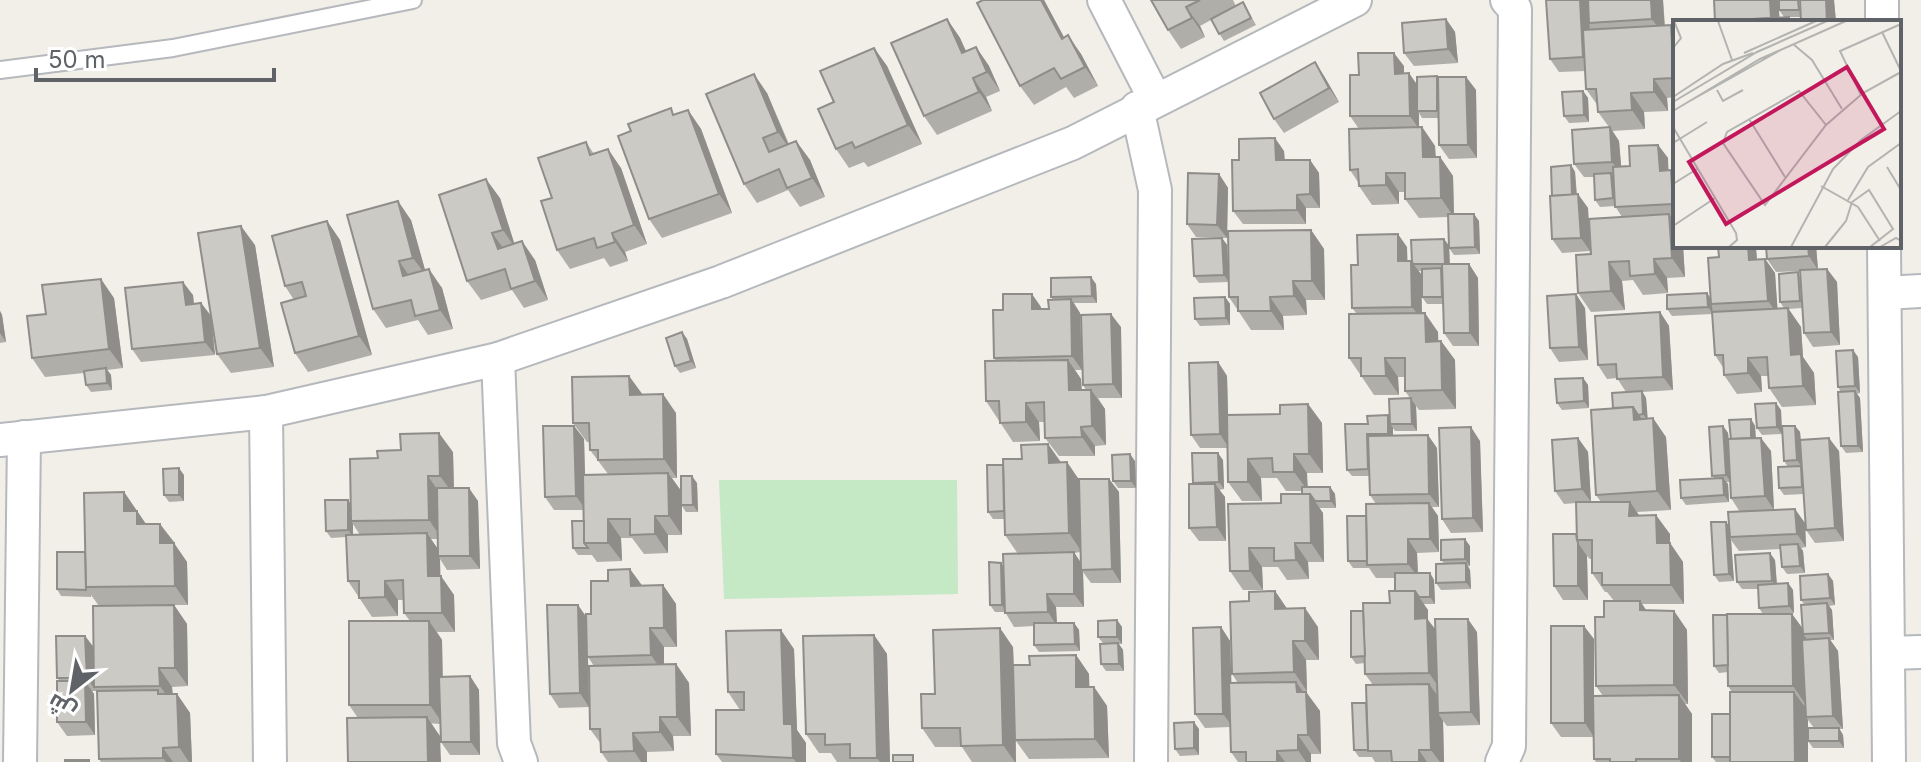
<svg xmlns="http://www.w3.org/2000/svg" width="1921" height="762" font-family="Inter,Cairo,sans-serif">
	<rect width="100%" height="100%" fill="#f1efe8"/>
	<path fill="#c5e8c5" d="M 719,480 L 957,480 L 958,594 L 724,599 Z"/>
	<g fill="none" stroke-linecap="round" stroke-linejoin="round">
		<defs>
			<path id="service" d="M 0,70 L 173,48 L 413,0"/>
			<g id="minor">
				<path d="M 1104,0 L 1155,99"/>
				<path d="M 1882,0 L 1882,22"/>
				<path d="M 1137,108 L 1155,190 L 1151,762"/>
				<path d="M 1884,246 L 1889,762"/>
				<path d="M 1885,293 L 1921,291"/>
				<path d="M 498,359 L 514,743 L 521,762"/>
				<path d="M 266,412 L 270,762"/>
				<path d="M 0,440 L 266,412 L 498,359 L 721,282 L 1073,143 L 1355,0"/>
				<path d="M 1888,653 L 1921,652"/>
				<path d="M 20,762 L 24,437"/>
				<path d="M 1502,762 L 1509,746 L 1515,9 L 1507,0"/>
			</g>
		</defs>
		<use href="#service" stroke="#b5b8bc" stroke-width="20"/>
		<use href="#minor" stroke="#b5b8bc" stroke-width="36"/>
		<use href="#service" stroke="#fff" stroke-width="16"/>
		<use href="#minor" stroke="#fff" stroke-width="32"/>
	</g>
	<g fill="#afaea9" fill-rule="evenodd">
		<path d="M 983,0 L 1044,0 L 1064,37 L 1081,54 L 1098,86 L 1074,98 L 1066,87 L 1034,105 L 1020,86 Z"/>
		<path d="M 1151,0 L 1233,0 L 1236,6 L 1243,2 L 1256,25 L 1224,41 L 1211,20 L 1200,26 L 1205,37 L 1181,49 L 1168,30 Z"/>
		<path d="M 1546,0 L 1663,0 L 1665,25 L 1671,25 L 1675,31 L 1675,97 L 1667,98 L 1668,111 L 1644,112 L 1645,129 L 1612,131 L 1619,141 L 1621,167 L 1630,166 L 1658,145 L 1668,158 L 1668,170 L 1675,176 L 1675,218 L 1672,218 L 1675,223 L 1675,246 L 1683,246 L 1685,277 L 1667,278 L 1668,293 L 1643,295 L 1633,280 L 1622,281 L 1625,310 L 1591,312 L 1578,293 L 1590,251 L 1562,253 L 1552,239 L 1552,196 L 1571,165 L 1575,172 L 1577,194 L 1588,208 L 1590,246 L 1622,217 L 1615,206 L 1600,207 L 1595,200 L 1594,177 L 1584,177 L 1574,164 L 1609,127 L 1598,112 L 1598,106 L 1586,89 L 1585,71 L 1559,72 L 1550,59 Z"/>
		<path d="M 1834,0 L 1836,22 L 1801,22 L 1801,17 L 1784,17 L 1779,10 Z"/>
		<path d="M 947,19 L 960,38 L 966,51 L 976,47 L 989,66 L 1000,91 L 986,97 L 992,111 L 937,135 L 924,116 Z"/>
		<path d="M 1446,19 L 1455,32 L 1458,63 L 1414,66 L 1404,53 Z"/>
		<path d="M 874,48 L 887,66 L 922,144 L 868,167 L 864,162 L 849,168 L 836,149 L 834,102 Z"/>
		<path d="M 1404,66 L 1404,73 L 1417,84 L 1438,78 L 1466,77 L 1476,90 L 1477,158 L 1449,159 L 1439,145 L 1439,118 L 1422,118 L 1419,113 L 1419,128 L 1422,127 L 1435,146 L 1436,157 L 1440,157 L 1453,176 L 1454,214 L 1479,221 L 1480,254 L 1454,255 L 1449,248 L 1448,217 L 1419,218 L 1405,199 L 1405,192 L 1399,192 L 1399,204 L 1372,205 L 1359,186 L 1358,182 L 1350,170 L 1359,129 L 1350,116 L 1359,75 Z"/>
		<path d="M 1324,76 L 1339,102 L 1284,133 L 1274,119 Z"/>
		<path d="M 1583,91 L 1588,98 L 1589,122 L 1569,123 L 1564,116 Z"/>
		<path d="M 767,93 L 789,144 L 796,141 L 810,160 L 825,197 L 800,207 L 788,190 L 757,203 L 744,184 Z"/>
		<path d="M 688,110 L 701,129 L 732,213 L 662,238 L 649,219 L 676,114 Z"/>
		<path d="M 586,142 L 594,154 L 621,168 L 647,244 L 625,252 L 628,261 L 610,267 L 604,258 L 570,269 L 557,250 L 552,198 Z"/>
		<path d="M 1284,151 L 1285,160 L 1310,160 L 1319,173 L 1320,208 L 1306,208 L 1306,224 L 1243,224 L 1233,211 L 1239,160 Z"/>
		<path d="M 1219,174 L 1228,188 L 1227,238 L 1196,237 L 1187,224 Z"/>
		<path d="M 500,198 L 514,243 L 535,260 L 548,300 L 524,308 L 512,290 L 481,300 L 467,281 Z"/>
		<path d="M 411,220 L 425,270 L 442,288 L 453,329 L 428,335 L 418,320 L 386,328 L 373,309 Z"/>
		<path d="M 327,221 L 340,240 L 372,355 L 308,372 L 295,353 L 294,300 L 285,286 Z"/>
		<path d="M 1311,230 L 1324,249 L 1325,300 L 1306,300 L 1307,315 L 1283,316 L 1284,330 L 1251,330 L 1229,297 L 1229,282 L 1199,283 L 1194,276 L 1222,238 L 1227,245 L 1229,277 Z"/>
		<path d="M 1444,239 L 1449,246 L 1450,264 L 1469,264 L 1478,278 L 1479,346 L 1453,346 L 1444,333 L 1443,304 L 1427,304 L 1422,297 L 1422,271 L 1418,271 L 1421,274 L 1422,313 L 1438,332 L 1438,341 L 1441,341 L 1455,360 L 1456,409 L 1419,410 L 1416,406 L 1417,431 L 1395,431 L 1393,428 L 1393,435 L 1437,448 L 1439,507 L 1432,507 L 1438,516 L 1439,552 L 1417,553 L 1418,573 L 1430,573 L 1434,580 L 1435,604 L 1423,604 L 1428,610 L 1428,620 L 1436,630 L 1477,632 L 1480,725 L 1447,726 L 1443,721 L 1444,762 L 1375,762 L 1372,757 L 1359,757 L 1354,750 L 1366,703 L 1373,685 L 1365,674 L 1365,663 L 1356,664 L 1351,657 L 1363,611 L 1390,603 L 1395,591 L 1395,578 L 1376,578 L 1369,568 L 1353,568 L 1348,561 L 1366,516 L 1376,504 L 1370,495 L 1369,476 L 1352,476 L 1347,470 L 1368,424 L 1388,415 L 1390,419 L 1410,398 L 1405,391 L 1405,377 L 1398,377 L 1399,395 L 1374,395 L 1349,358 L 1357,314 L 1352,308 L 1358,265 L 1407,247 L 1407,261 L 1411,261 Z"/>
		<path d="M 255,245 L 274,367 L 231,373 L 217,354 Z"/>
		<path d="M 1816,246 L 1818,269 L 1827,269 L 1837,282 L 1840,345 L 1813,347 L 1804,333 L 1802,308 L 1788,309 L 1801,327 L 1803,357 L 1814,373 L 1816,405 L 1782,407 L 1769,388 L 1768,376 L 1761,376 L 1762,392 L 1737,394 L 1724,375 L 1724,369 L 1715,355 L 1712,314 L 1672,316 L 1667,309 L 1710,298 L 1756,248 L 1757,260 L 1765,259 L 1775,273 L 1777,308 L 1784,308 L 1780,302 L 1800,275 L 1800,271 L 1776,272 L 1767,259 Z"/>
		<path d="M 1096,284 L 1097,303 L 1074,303 L 1080,313 L 1082,370 L 1075,370 L 1081,379 L 1082,390 L 1086,390 L 1083,385 L 1121,327 L 1122,398 L 1098,398 L 1105,409 L 1106,445 L 1095,446 L 1095,456 L 1059,456 L 1045,438 L 1045,422 L 1039,422 L 1040,441 L 1013,442 L 986,401 L 996,361 L 994,358 L 1041,307 L 1041,309 L 1049,309 L 1053,300 L 1051,297 Z"/>
		<path d="M 193,295 L 194,304 L 201,303 L 211,316 L 215,355 L 141,362 L 132,349 Z"/>
		<path d="M 1225,297 L 1230,304 L 1230,325 L 1200,326 L 1195,319 Z"/>
		<path d="M 114,298 L 123,368 L 107,370 L 111,375 L 112,390 L 91,392 L 86,385 L 84,373 L 45,377 L 32,358 L 46,314 Z"/>
		<path d="M 1585,308 L 1588,360 L 1559,362 L 1550,348 Z"/>
		<path d="M 0,311 L 2,315 L 6,342 L 0,343 Z"/>
		<path d="M 1660,312 L 1669,326 L 1673,390 L 1642,392 L 1646,398 L 1647,419 L 1666,437 L 1671,510 L 1637,512 L 1639,516 L 1670,534 L 1670,543 L 1683,562 L 1684,604 L 1642,604 L 1646,611 L 1674,611 L 1687,630 L 1688,704 L 1685,704 L 1692,714 L 1692,762 L 1596,762 L 1594,759 L 1594,737 L 1561,737 L 1551,723 L 1594,639 L 1594,696 L 1603,696 L 1596,686 L 1604,617 L 1614,601 L 1607,592 L 1605,592 L 1592,573 L 1592,559 L 1590,559 L 1587,556 L 1588,600 L 1563,600 L 1554,586 L 1576,534 L 1576,503 L 1564,504 L 1555,491 L 1578,438 L 1588,452 L 1591,502 L 1601,502 L 1596,495 L 1613,408 L 1626,392 L 1617,378 L 1607,379 L 1598,365 Z"/>
		<path d="M 682,332 L 687,339 L 696,368 L 680,373 L 675,366 Z"/>
		<path d="M 1858,357 L 1860,393 L 1857,394 L 1860,398 L 1863,452 L 1846,453 L 1841,446 L 1841,392 L 1838,387 Z"/>
		<path d="M 1218,362 L 1227,376 L 1228,415 L 1280,414 L 1308,404 L 1322,423 L 1323,473 L 1307,473 L 1307,487 L 1330,487 L 1335,494 L 1336,508 L 1319,508 L 1323,513 L 1324,562 L 1308,562 L 1309,579 L 1287,580 L 1278,567 L 1262,567 L 1263,590 L 1243,590 L 1230,571 L 1281,503 L 1302,494 L 1302,491 L 1286,491 L 1277,478 L 1261,478 L 1262,501 L 1242,501 L 1228,482 L 1228,448 L 1200,448 L 1191,435 Z"/>
		<path d="M 629,376 L 642,395 L 676,413 L 677,478 L 672,478 L 681,491 L 697,483 L 698,512 L 686,512 L 682,506 L 682,535 L 668,535 L 668,553 L 644,554 L 632,538 L 621,538 L 622,561 L 597,562 L 592,555 L 578,555 L 573,548 L 584,521 L 583,510 L 554,510 L 545,497 L 574,426 L 584,439 L 585,475 L 608,474 L 590,450 L 589,442 L 587,442 L 573,423 Z"/>
		<path d="M 1583,378 L 1588,385 L 1589,408 L 1562,410 L 1557,403 Z"/>
		<path d="M 1781,410 L 1782,434 L 1762,435 L 1757,428 Z"/>
		<path d="M 1751,419 L 1755,426 L 1756,438 L 1771,451 L 1774,510 L 1740,512 L 1731,498 L 1730,482 L 1726,482 L 1728,484 L 1729,502 L 1686,505 L 1681,498 L 1714,478 L 1712,476 L 1723,426 L 1728,433 L 1729,439 L 1731,439 Z"/>
		<path d="M 1795,426 L 1800,432 L 1801,440 L 1839,451 L 1844,541 L 1815,543 L 1806,530 L 1804,494 L 1784,495 L 1779,488 L 1788,467 L 1784,461 Z"/>
		<path d="M 1480,441 L 1483,532 L 1451,533 L 1442,519 Z"/>
		<path d="M 1048,444 L 1061,462 L 1079,479 L 1109,479 L 1119,492 L 1121,583 L 1091,583 L 1083,572 L 1084,607 L 1056,607 L 1057,623 L 1074,623 L 1079,630 L 1080,651 L 1039,652 L 1034,645 L 1034,626 L 1014,627 L 1005,612 L 995,612 L 990,605 L 1004,566 L 1018,554 L 1005,535 L 1004,519 L 993,519 L 988,512 L 1003,465 L 1022,459 ZM 1081,552 L 1081,563 L 1074,553 Z"/>
		<path d="M 453,452 L 454,488 L 478,501 L 480,569 L 447,570 L 440,559 L 440,576 L 454,595 L 455,632 L 437,632 L 442,640 L 443,677 L 470,676 L 479,690 L 480,755 L 450,755 L 441,742 L 440,724 L 358,718 L 349,705 L 410,621 L 404,613 L 404,600 L 398,600 L 398,616 L 372,617 L 348,581 L 346,537 L 331,538 L 326,531 L 350,504 L 378,458 ZM 353,524 L 360,535 L 353,535 ZM 430,539 L 438,539 L 438,549 Z"/>
		<path d="M 1223,460 L 1224,489 L 1219,490 L 1225,497 L 1226,541 L 1199,541 L 1189,528 L 1194,484 L 1193,483 Z"/>
		<path d="M 1135,461 L 1136,488 L 1118,488 L 1113,481 Z"/>
		<path d="M 184,475 L 184,501 L 169,502 L 164,495 Z"/>
		<path d="M 124,492 L 146,524 L 160,524 L 187,562 L 188,605 L 174,605 L 187,624 L 188,686 L 172,687 L 173,694 L 177,694 L 190,713 L 192,762 L 101,762 L 99,759 L 97,691 L 96,690 L 96,691 L 92,691 L 94,694 L 95,735 L 67,736 L 57,722 L 60,681 L 57,678 L 85,636 L 94,648 L 99,606 L 91,595 L 91,597 L 61,596 L 57,589 L 85,552 Z"/>
		<path d="M 1726,522 L 1729,526 L 1805,523 L 1806,547 L 1801,548 L 1803,551 L 1805,573 L 1787,574 L 1782,567 L 1781,549 L 1739,551 L 1731,540 L 1734,581 L 1719,582 L 1714,575 Z"/>
		<path d="M 1470,546 L 1470,566 L 1468,566 L 1470,570 L 1471,589 L 1441,590 L 1436,583 L 1444,563 L 1441,560 Z"/>
		<path d="M 1775,560 L 1777,584 L 1788,583 L 1793,590 L 1794,613 L 1779,614 L 1792,614 L 1802,628 L 1804,604 L 1801,600 L 1828,574 L 1833,581 L 1835,605 L 1829,606 L 1832,610 L 1834,640 L 1830,640 L 1838,651 L 1843,729 L 1839,729 L 1843,735 L 1844,748 L 1813,748 L 1808,741 L 1814,728 L 1808,720 L 1808,762 L 1716,762 L 1712,757 L 1730,714 L 1732,692 L 1728,686 L 1728,672 L 1719,673 L 1714,666 L 1763,614 L 1759,608 L 1758,589 L 1742,589 L 1737,582 Z"/>
		<path d="M 663,585 L 676,604 L 677,647 L 664,647 L 664,665 L 676,664 L 689,683 L 691,736 L 673,736 L 674,751 L 647,752 L 647,762 L 608,762 L 601,752 L 601,744 L 590,729 L 594,666 L 588,657 L 589,707 L 559,708 L 550,694 L 578,605 L 586,617 L 642,586 Z"/>
		<path d="M 1275,591 L 1287,609 L 1318,627 L 1319,660 L 1306,660 L 1307,691 L 1303,691 L 1306,692 L 1320,711 L 1321,754 L 1311,754 L 1311,762 L 1238,762 L 1231,752 L 1230,727 L 1205,728 L 1195,714 L 1221,627 L 1230,641 L 1231,683 L 1238,683 L 1232,674 L 1249,601 Z"/>
		<path d="M 1117,620 L 1122,627 L 1122,644 L 1119,644 L 1123,650 L 1124,671 L 1106,671 L 1101,664 L 1103,643 L 1098,637 Z"/>
		<path d="M 874,635 L 887,654 L 890,762 L 837,762 L 831,753 L 819,753 L 806,734 Z"/>
		<path d="M 1013,647 L 1014,665 L 1030,665 L 1076,655 L 1089,674 L 1089,687 L 1094,687 L 1107,706 L 1109,758 L 1029,759 L 1016,741 L 1016,762 L 972,762 L 962,747 L 935,747 L 922,728 L 935,694 Z"/>
		<path d="M 794,649 L 797,730 L 806,743 L 806,762 L 722,762 L 716,754 L 740,710 L 728,692 Z"/>
		<path d="M 1199,729 L 1199,755 L 1180,756 L 1175,749 Z"/>
	</g>
	<g fill="#8f8d8a">
		<path d="M 1041,0 L 1044,0 L 1075,58 L 1062,39 Z"/>
		<path d="M 1580,0 L 1588,0 L 1592,70 L 1583,57 Z"/>
		<path d="M 1651,0 L 1663,0 L 1665,38 L 1652,19 Z"/>
		<path d="M 1770,0 L 1778,0 L 1780,22 L 1771,18 Z"/>
		<path d="M 1826,0 L 1834,0 L 1836,22 L 1827,22 Z"/>
		<path d="M 1186,7 L 1200,26 L 1205,37 L 1192,18 Z"/>
		<path d="M 947,19 L 960,38 L 975,72 L 962,53 Z"/>
		<path d="M 1446,19 L 1455,32 L 1458,63 L 1448,49 Z"/>
		<path d="M 1671,25 L 1675,31 L 1675,79 L 1674,78 Z"/>
		<path d="M 1068,35 L 1081,54 L 1098,86 L 1085,67 Z"/>
		<path d="M 976,47 L 989,66 L 1000,91 L 987,72 Z"/>
		<path d="M 874,48 L 887,66 L 922,144 L 908,125 Z"/>
		<path d="M 1394,53 L 1404,66 L 1404,87 L 1395,74 Z"/>
		<path d="M 1315,62 L 1324,76 L 1339,102 L 1329,88 Z"/>
		<path d="M 1409,73 L 1418,86 L 1417,111 L 1419,113 L 1419,129 L 1410,116 Z"/>
		<path d="M 754,74 L 767,93 L 791,151 L 778,132 Z"/>
		<path d="M 1466,77 L 1476,90 L 1477,158 L 1468,145 Z"/>
		<path d="M 973,78 L 986,97 L 992,111 L 979,92 Z"/>
		<path d="M 1654,79 L 1667,98 L 1668,111 L 1654,92 Z"/>
		<path d="M 1583,91 L 1588,98 L 1589,122 L 1584,115 Z"/>
		<path d="M 1631,93 L 1644,112 L 1645,129 L 1632,110 Z"/>
		<path d="M 688,110 L 701,129 L 732,213 L 719,194 Z"/>
		<path d="M 1422,127 L 1435,146 L 1436,176 L 1423,157 Z"/>
		<path d="M 1610,127 L 1619,141 L 1622,175 L 1612,162 Z"/>
		<path d="M 1275,138 L 1284,151 L 1285,173 L 1276,160 Z"/>
		<path d="M 796,141 L 810,160 L 825,197 L 812,178 Z"/>
		<path d="M 1658,145 L 1668,158 L 1669,184 L 1660,171 Z"/>
		<path d="M 608,149 L 621,168 L 647,244 L 634,225 Z"/>
		<path d="M 1440,157 L 1453,176 L 1454,217 L 1441,198 Z"/>
		<path d="M 1310,160 L 1319,173 L 1320,208 L 1310,194 Z"/>
		<path d="M 1571,165 L 1575,172 L 1577,204 L 1573,197 Z"/>
		<path d="M 1671,170 L 1675,176 L 1675,207 L 1673,204 Z"/>
		<path d="M 1386,173 L 1399,192 L 1399,204 L 1386,185 Z"/>
		<path d="M 1611,173 L 1616,180 L 1617,205 L 1613,198 Z"/>
		<path d="M 1219,174 L 1228,188 L 1227,238 L 1217,225 Z"/>
		<path d="M 486,179 L 500,198 L 516,249 L 503,230 Z"/>
		<path d="M 1578,194 L 1588,208 L 1590,251 L 1581,238 Z"/>
		<path d="M 1297,195 L 1306,208 L 1306,224 L 1297,210 Z"/>
		<path d="M 398,201 L 411,220 L 427,277 L 413,258 Z"/>
		<path d="M 1474,214 L 1479,221 L 1480,254 L 1475,247 Z"/>
		<path d="M 1669,214 L 1675,223 L 1675,246 L 1683,246 L 1685,277 L 1672,258 Z"/>
		<path d="M 327,221 L 340,240 L 372,355 L 359,336 Z"/>
		<path d="M 241,226 L 255,245 L 274,367 L 260,348 Z"/>
		<path d="M 1311,230 L 1324,249 L 1325,300 L 1312,281 Z"/>
		<path d="M 492,233 L 506,252 L 498,249 Z"/>
		<path d="M 612,233 L 625,252 L 628,261 L 615,242 Z"/>
		<path d="M 1398,234 L 1407,247 L 1408,275 L 1398,261 Z"/>
		<path d="M 1222,238 L 1227,245 L 1229,282 L 1224,275 Z"/>
		<path d="M 1444,239 L 1449,246 L 1450,271 L 1445,264 Z"/>
		<path d="M 522,241 L 535,260 L 548,300 L 535,281 Z"/>
		<path d="M 1748,246 L 1755,246 L 1756,248 L 1758,274 L 1749,260 Z"/>
		<path d="M 1808,246 L 1816,246 L 1818,270 L 1809,256 Z"/>
		<path d="M 1654,259 L 1667,278 L 1668,293 L 1655,274 Z"/>
		<path d="M 1765,259 L 1775,273 L 1778,315 L 1768,301 Z"/>
		<path d="M 399,261 L 412,280 L 403,276 Z"/>
		<path d="M 1411,261 L 1421,274 L 1422,320 L 1412,307 Z"/>
		<path d="M 1609,262 L 1622,281 L 1625,310 L 1611,291 Z"/>
		<path d="M 1469,264 L 1478,278 L 1479,346 L 1470,333 Z"/>
		<path d="M 429,269 L 442,288 L 453,329 L 440,310 Z"/>
		<path d="M 1827,269 L 1837,282 L 1840,345 L 1831,332 Z"/>
		<path d="M 1091,277 L 1096,284 L 1097,303 L 1092,296 Z"/>
		<path d="M 101,279 L 114,298 L 123,368 L 109,349 Z"/>
		<path d="M 1293,281 L 1306,300 L 1307,315 L 1294,296 Z"/>
		<path d="M 183,282 L 193,295 L 195,318 L 186,305 Z"/>
		<path d="M 1707,293 L 1712,300 L 1711,304 L 1712,306 L 1713,314 L 1708,307 Z"/>
		<path d="M 1032,294 L 1041,307 L 1041,323 L 1032,309 Z"/>
		<path d="M 1576,294 L 1585,308 L 1588,360 L 1579,347 Z"/>
		<path d="M 1225,297 L 1230,304 L 1230,325 L 1226,318 Z"/>
		<path d="M 1270,297 L 1283,316 L 1284,330 L 1271,311 Z"/>
		<path d="M 1071,299 L 1080,313 L 1082,370 L 1072,356 Z"/>
		<path d="M 201,303 L 211,316 L 215,355 L 205,342 Z"/>
		<path d="M 1788,308 L 1801,327 L 1803,357 L 1814,373 L 1816,405 L 1803,386 L 1791,355 Z"/>
		<path d="M 0,311 L 2,315 L 6,342 L 0,333 Z"/>
		<path d="M 1660,312 L 1669,326 L 1673,390 L 1663,377 Z"/>
		<path d="M 1425,313 L 1438,332 L 1439,360 L 1426,342 Z"/>
		<path d="M 1111,314 L 1121,327 L 1122,398 L 1113,384 Z"/>
		<path d="M 682,332 L 687,339 L 696,368 L 691,361 Z"/>
		<path d="M 1441,341 L 1455,360 L 1456,409 L 1442,390 Z"/>
		<path d="M 1853,350 L 1858,357 L 1860,393 L 1855,386 Z"/>
		<path d="M 1385,358 L 1398,377 L 1399,395 L 1386,376 Z"/>
		<path d="M 1748,358 L 1761,376 L 1762,392 L 1748,373 Z"/>
		<path d="M 1068,360 L 1081,379 L 1082,409 L 1069,390 Z"/>
		<path d="M 1218,362 L 1227,376 L 1229,448 L 1220,434 Z"/>
		<path d="M 106,368 L 111,375 L 112,390 L 107,383 Z"/>
		<path d="M 629,376 L 643,395 L 630,395 Z"/>
		<path d="M 1583,378 L 1588,385 L 1589,408 L 1584,401 Z"/>
		<path d="M 1091,390 L 1105,409 L 1106,445 L 1092,426 Z"/>
		<path d="M 1642,391 L 1646,398 L 1648,421 L 1643,414 Z"/>
		<path d="M 1855,391 L 1860,398 L 1863,452 L 1858,446 Z"/>
		<path d="M 663,394 L 676,413 L 677,478 L 664,459 Z"/>
		<path d="M 1411,399 L 1416,406 L 1417,431 L 1412,424 Z"/>
		<path d="M 1026,403 L 1039,422 L 1040,441 L 1026,422 Z"/>
		<path d="M 1776,403 L 1781,410 L 1782,434 L 1777,427 Z"/>
		<path d="M 1308,404 L 1322,423 L 1323,473 L 1309,454 Z"/>
		<path d="M 1633,407 L 1647,426 L 1634,420 Z"/>
		<path d="M 1388,415 L 1393,422 L 1390,424 L 1393,428 L 1393,441 L 1388,434 Z"/>
		<path d="M 1653,418 L 1666,437 L 1671,510 L 1657,491 Z"/>
		<path d="M 1751,419 L 1755,426 L 1756,447 L 1751,440 Z"/>
		<path d="M 574,426 L 584,439 L 586,510 L 576,496 Z"/>
		<path d="M 1723,426 L 1728,433 L 1731,482 L 1726,475 Z"/>
		<path d="M 1795,426 L 1800,432 L 1802,467 L 1797,460 Z"/>
		<path d="M 1081,427 L 1095,446 L 1095,456 L 1082,437 Z"/>
		<path d="M 1471,427 L 1480,441 L 1483,532 L 1473,518 Z"/>
		<path d="M 439,433 L 453,452 L 454,495 L 440,476 Z"/>
		<path d="M 1428,435 L 1437,448 L 1439,507 L 1429,494 Z"/>
		<path d="M 1578,438 L 1588,452 L 1591,502 L 1582,489 Z"/>
		<path d="M 1761,438 L 1771,451 L 1774,510 L 1765,496 Z"/>
		<path d="M 1829,438 L 1839,451 L 1844,541 L 1835,528 Z"/>
		<path d="M 1048,444 L 1061,463 L 1049,463 Z"/>
		<path d="M 1218,453 L 1223,460 L 1224,489 L 1219,482 Z"/>
		<path d="M 1130,454 L 1135,461 L 1136,488 L 1131,481 Z"/>
		<path d="M 1294,454 L 1307,473 L 1308,491 L 1294,472 Z"/>
		<path d="M 1248,459 L 1261,478 L 1262,501 L 1248,482 Z"/>
		<path d="M 1067,462 L 1080,481 L 1082,552 L 1069,533 Z"/>
		<path d="M 179,468 L 184,475 L 184,501 L 179,495 Z"/>
		<path d="M 668,473 L 682,492 L 682,535 L 669,516 Z"/>
		<path d="M 428,476 L 441,495 L 442,539 L 429,520 Z"/>
		<path d="M 692,476 L 697,483 L 698,512 L 693,505 Z"/>
		<path d="M 1723,478 L 1728,484 L 1729,502 L 1724,495 Z"/>
		<path d="M 1109,479 L 1119,492 L 1121,583 L 1112,569 Z"/>
		<path d="M 1215,484 L 1225,497 L 1226,541 L 1217,527 Z"/>
		<path d="M 1330,487 L 1335,494 L 1336,508 L 1331,501 Z"/>
		<path d="M 469,488 L 478,501 L 480,569 L 470,556 Z"/>
		<path d="M 124,492 L 150,530 L 151,543 L 124,511 Z"/>
		<path d="M 1310,494 L 1323,513 L 1324,562 L 1311,543 Z"/>
		<path d="M 348,500 L 353,507 L 351,521 L 353,524 L 353,537 L 348,530 Z"/>
		<path d="M 1630,502 L 1643,521 L 1629,516 Z"/>
		<path d="M 1429,503 L 1438,516 L 1439,552 L 1430,539 Z"/>
		<path d="M 1795,509 L 1805,523 L 1806,547 L 1797,534 Z"/>
		<path d="M 1656,515 L 1670,534 L 1670,561 L 1657,543 Z"/>
		<path d="M 655,516 L 668,535 L 668,553 L 655,534 Z"/>
		<path d="M 608,519 L 621,538 L 622,561 L 608,543 Z"/>
		<path d="M 1726,522 L 1731,528 L 1730,537 L 1731,540 L 1734,581 L 1729,574 Z"/>
		<path d="M 160,524 L 174,542 L 174,562 L 160,543 Z"/>
		<path d="M 427,533 L 440,552 L 438,556 L 440,559 L 441,595 L 428,576 Z"/>
		<path d="M 1408,539 L 1417,553 L 1418,577 L 1408,564 Z"/>
		<path d="M 1465,539 L 1470,546 L 1470,566 L 1465,559 Z"/>
		<path d="M 174,543 L 187,562 L 188,605 L 175,586 Z"/>
		<path d="M 1295,543 L 1308,562 L 1309,579 L 1296,560 Z"/>
		<path d="M 1578,543 L 1587,556 L 1588,600 L 1578,586 Z"/>
		<path d="M 1670,543 L 1683,562 L 1684,604 L 1671,585 Z"/>
		<path d="M 1798,544 L 1803,551 L 1805,573 L 1800,566 Z"/>
		<path d="M 1249,548 L 1262,567 L 1263,590 L 1250,571 Z"/>
		<path d="M 1074,552 L 1083,566 L 1081,570 L 1083,572 L 1084,607 L 1074,594 Z"/>
		<path d="M 1770,553 L 1775,560 L 1777,588 L 1772,581 Z"/>
		<path d="M 1001,563 L 1006,570 L 1007,612 L 1002,605 Z"/>
		<path d="M 1466,563 L 1470,570 L 1471,589 L 1466,582 Z"/>
		<path d="M 630,569 L 644,588 L 631,586 Z"/>
		<path d="M 1430,573 L 1434,580 L 1435,604 L 1430,597 Z"/>
		<path d="M 1828,574 L 1833,581 L 1835,605 L 1830,598 Z"/>
		<path d="M 441,576 L 454,595 L 455,632 L 442,613 Z"/>
		<path d="M 385,581 L 398,600 L 398,616 L 385,597 Z"/>
		<path d="M 1788,583 L 1793,590 L 1794,613 L 1789,606 Z"/>
		<path d="M 663,585 L 676,604 L 677,647 L 664,628 Z"/>
		<path d="M 1275,591 L 1288,610 L 1275,609 Z"/>
		<path d="M 1415,591 L 1428,610 L 1428,620 L 1441,637 L 1442,692 L 1429,673 L 1415,619 Z"/>
		<path d="M 1047,594 L 1056,607 L 1057,626 L 1048,612 Z"/>
		<path d="M 1640,601 L 1653,620 L 1640,610 Z"/>
		<path d="M 1827,603 L 1832,610 L 1834,640 L 1829,633 Z"/>
		<path d="M 174,605 L 187,624 L 188,686 L 175,668 Z"/>
		<path d="M 578,605 L 587,618 L 589,707 L 580,693 Z"/>
		<path d="M 1305,608 L 1318,627 L 1319,660 L 1305,641 Z"/>
		<path d="M 1674,611 L 1687,630 L 1688,704 L 1674,685 Z"/>
		<path d="M 1792,614 L 1806,633 L 1803,634 L 1806,638 L 1806,705 L 1793,686 Z"/>
		<path d="M 1468,619 L 1477,632 L 1480,725 L 1471,712 Z"/>
		<path d="M 1117,620 L 1122,627 L 1122,644 L 1117,637 Z"/>
		<path d="M 429,621 L 442,640 L 443,724 L 430,705 Z"/>
		<path d="M 1074,623 L 1079,630 L 1080,651 L 1075,644 Z"/>
		<path d="M 1584,626 L 1594,639 L 1594,737 L 1585,723 Z"/>
		<path d="M 1221,627 L 1230,641 L 1233,727 L 1223,714 Z"/>
		<path d="M 650,628 L 664,647 L 664,674 L 651,655 Z"/>
		<path d="M 1000,628 L 1013,647 L 1016,762 L 1015,762 L 1003,745 Z"/>
		<path d="M 781,630 L 794,649 L 797,730 L 806,743 L 806,762 L 796,762 L 793,758 L 784,724 Z"/>
		<path d="M 874,635 L 887,654 L 890,762 L 880,762 L 877,758 Z"/>
		<path d="M 85,636 L 95,649 L 94,687 L 96,691 L 87,678 Z"/>
		<path d="M 1829,638 L 1838,651 L 1843,729 L 1833,716 Z"/>
		<path d="M 1293,641 L 1306,660 L 1307,691 L 1294,672 Z"/>
		<path d="M 1118,643 L 1123,650 L 1124,671 L 1119,664 Z"/>
		<path d="M 1076,655 L 1089,674 L 1090,706 L 1076,687 Z"/>
		<path d="M 676,664 L 689,683 L 691,736 L 677,717 Z"/>
		<path d="M 159,668 L 172,687 L 173,705 L 160,686 Z"/>
		<path d="M 470,676 L 479,690 L 480,755 L 471,742 Z"/>
		<path d="M 85,681 L 94,694 L 95,735 L 86,722 Z"/>
		<path d="M 1296,682 L 1307,697 L 1306,692 L 1320,711 L 1321,754 L 1308,735 L 1297,692 Z"/>
		<path d="M 1429,684 L 1443,703 L 1438,713 L 1443,721 L 1444,762 L 1440,762 L 1431,750 Z"/>
		<path d="M 1094,687 L 1107,706 L 1109,758 L 1095,739 Z"/>
		<path d="M 1794,692 L 1808,711 L 1806,717 L 1808,720 L 1808,762 L 1795,762 Z"/>
		<path d="M 177,694 L 190,713 L 192,762 L 189,762 L 179,747 Z"/>
		<path d="M 1679,695 L 1692,714 L 1692,762 L 1681,762 L 1679,759 Z"/>
		<path d="M 427,717 L 440,736 L 441,762 L 428,762 Z"/>
		<path d="M 660,717 L 673,736 L 674,751 L 660,732 Z"/>
		<path d="M 1194,722 L 1199,729 L 1199,755 L 1194,748 Z"/>
		<path d="M 1839,728 L 1843,735 L 1844,748 L 1839,741 Z"/>
		<path d="M 633,733 L 647,752 L 647,762 L 641,762 L 634,751 Z"/>
		<path d="M 1298,735 L 1311,754 L 1311,762 L 1306,762 L 1298,750 Z"/>
		<path d="M 163,748 L 173,762 L 166,762 L 163,758 Z"/>
		<path d="M 1419,750 L 1427,762 L 1419,762 Z"/>
		<path d="M 1277,751 L 1285,762 L 1277,762 Z"/>
	</g>
	<g fill="#cccac5" stroke="#8f8d8a" stroke-width="2">
		<path d="M 983,0 L 1041,0 L 1062,39 L 1068,35 L 1085,67 L 1061,79 L 1054,68 L 1020,86 L 977,3 Z"/>
		<path d="M 1151,0 L 1200,0 L 1186,7 L 1192,18 L 1168,30 Z"/>
		<path d="M 1546,0 L 1580,0 L 1583,57 L 1550,59 Z"/>
		<path d="M 1588,0 L 1651,0 L 1652,19 L 1589,23 Z"/>
		<path d="M 1714,0 L 1770,0 L 1771,18 L 1715,21 Z"/>
		<path d="M 1779,0 L 1798,0 L 1799,10 L 1779,10 Z"/>
		<path d="M 1800,0 L 1826,0 L 1827,22 L 1801,22 Z"/>
		<path d="M 1243,2 L 1251,18 L 1219,34 L 1211,19 Z"/>
		<path d="M 1789,17 L 1789,22 L 1708,22 Z"/>
		<path d="M 947,19 L 962,53 L 976,47 L 987,72 L 973,78 L 979,92 L 924,116 L 891,43 Z"/>
		<path d="M 1446,19 L 1448,49 L 1404,53 L 1402,23 Z"/>
		<path d="M 1671,25 L 1674,78 L 1654,79 L 1654,92 L 1631,93 L 1632,110 L 1598,112 L 1596,89 L 1586,89 L 1583,30 Z"/>
		<path d="M 874,48 L 908,125 L 855,148 L 852,142 L 836,149 L 818,109 L 834,102 L 820,71 Z"/>
		<path d="M 1358,53 L 1394,53 L 1395,74 L 1409,73 L 1410,116 L 1350,116 L 1350,75 L 1359,75 Z"/>
		<path d="M 1315,62 L 1329,88 L 1274,119 L 1260,93 Z"/>
		<path d="M 754,74 L 778,132 L 763,138 L 769,152 L 796,141 L 812,178 L 787,188 L 779,169 L 744,184 L 706,94 Z"/>
		<path d="M 1437,76 L 1437,111 L 1417,111 L 1417,77 Z"/>
		<path d="M 1438,77 L 1466,77 L 1468,145 L 1439,145 Z"/>
		<path d="M 1583,91 L 1584,115 L 1564,116 L 1562,92 Z"/>
		<path d="M 671,108 L 673,115 L 688,110 L 719,194 L 649,219 L 618,136 L 631,131 L 628,124 Z"/>
		<path d="M 1422,127 L 1423,157 L 1440,157 L 1441,198 L 1405,199 L 1405,173 L 1386,173 L 1386,185 L 1359,186 L 1358,169 L 1350,170 L 1349,129 Z"/>
		<path d="M 1610,127 L 1612,162 L 1574,164 L 1572,130 Z"/>
		<path d="M 1275,138 L 1276,160 L 1310,160 L 1310,194 L 1297,195 L 1297,210 L 1233,211 L 1232,160 L 1239,160 L 1239,139 Z"/>
		<path d="M 586,142 L 590,155 L 608,149 L 634,225 L 612,233 L 615,242 L 597,248 L 594,238 L 557,250 L 541,201 L 552,198 L 538,158 Z"/>
		<path d="M 1658,145 L 1660,171 L 1671,170 L 1673,204 L 1615,207 L 1613,167 L 1630,166 L 1629,146 Z"/>
		<path d="M 1571,165 L 1572,195 L 1552,196 L 1551,167 Z"/>
		<path d="M 1188,173 L 1219,174 L 1217,225 L 1187,224 Z"/>
		<path d="M 1611,173 L 1613,198 L 1595,200 L 1594,174 Z"/>
		<path d="M 486,179 L 503,230 L 492,233 L 498,249 L 522,241 L 535,281 L 511,289 L 505,269 L 467,281 L 439,195 Z"/>
		<path d="M 1578,194 L 1581,238 L 1552,239 L 1550,196 Z"/>
		<path d="M 398,201 L 413,258 L 399,261 L 403,276 L 429,269 L 440,310 L 415,316 L 411,300 L 373,309 L 347,215 Z"/>
		<path d="M 1448,214 L 1474,214 L 1475,247 L 1449,248 Z"/>
		<path d="M 1669,214 L 1672,258 L 1654,259 L 1655,274 L 1630,276 L 1629,261 L 1609,262 L 1611,291 L 1578,293 L 1576,255 L 1591,254 L 1589,219 Z"/>
		<path d="M 327,221 L 359,336 L 295,353 L 281,303 L 306,296 L 302,282 L 285,286 L 272,236 Z"/>
		<path d="M 241,226 L 260,348 L 217,354 L 198,233 Z"/>
		<path d="M 1311,230 L 1312,281 L 1293,281 L 1294,296 L 1270,297 L 1271,311 L 1238,311 L 1238,297 L 1229,297 L 1228,231 Z"/>
		<path d="M 1398,234 L 1398,261 L 1411,261 L 1412,307 L 1352,308 L 1351,265 L 1358,265 L 1357,235 Z"/>
		<path d="M 1222,238 L 1224,275 L 1194,276 L 1192,239 Z"/>
		<path d="M 1444,239 L 1445,264 L 1413,264 L 1412,262 L 1411,240 Z"/>
		<path d="M 1718,246 L 1748,246 L 1749,260 L 1765,259 L 1768,301 L 1711,304 L 1708,258 L 1719,257 Z"/>
		<path d="M 1766,246 L 1808,246 L 1809,256 L 1767,259 Z"/>
		<path d="M 1442,264 L 1469,264 L 1470,333 L 1444,333 Z"/>
		<path d="M 1441,268 L 1442,297 L 1422,297 L 1422,269 Z"/>
		<path d="M 1827,269 L 1831,332 L 1804,333 L 1800,270 Z"/>
		<path d="M 1798,272 L 1800,301 L 1780,302 L 1779,274 Z"/>
		<path d="M 1091,277 L 1092,296 L 1051,297 L 1051,278 Z"/>
		<path d="M 101,279 L 109,349 L 32,358 L 27,316 L 46,314 L 42,285 Z"/>
		<path d="M 183,282 L 186,305 L 201,303 L 205,342 L 132,349 L 125,288 Z"/>
		<path d="M 1707,293 L 1708,307 L 1667,309 L 1667,295 Z"/>
		<path d="M 1003,294 L 1032,294 L 1032,309 L 1049,309 L 1048,300 L 1071,299 L 1072,356 L 994,358 L 993,310 L 1003,310 Z"/>
		<path d="M 1576,294 L 1579,347 L 1550,348 L 1547,296 Z"/>
		<path d="M 1225,297 L 1226,318 L 1195,319 L 1194,298 Z"/>
		<path d="M 1788,308 L 1791,355 L 1801,354 L 1803,386 L 1769,388 L 1767,357 L 1748,358 L 1748,373 L 1724,375 L 1723,355 L 1715,355 L 1712,312 Z"/>
		<path d="M 1660,312 L 1663,377 L 1617,379 L 1616,364 L 1598,365 L 1595,316 Z"/>
		<path d="M 1425,313 L 1426,342 L 1441,341 L 1442,390 L 1405,391 L 1405,358 L 1385,358 L 1386,376 L 1361,376 L 1361,358 L 1349,358 L 1349,314 Z"/>
		<path d="M 1111,314 L 1113,384 L 1083,385 L 1081,315 Z"/>
		<path d="M 682,332 L 691,361 L 675,366 L 666,338 Z"/>
		<path d="M 1853,350 L 1855,386 L 1838,387 L 1836,351 Z"/>
		<path d="M 1068,360 L 1069,390 L 1091,390 L 1092,426 L 1081,427 L 1082,437 L 1045,438 L 1044,402 L 1026,403 L 1026,422 L 1000,423 L 999,401 L 986,401 L 985,361 Z"/>
		<path d="M 1218,362 L 1220,434 L 1191,435 L 1189,363 Z"/>
		<path d="M 106,368 L 107,383 L 86,385 L 84,371 Z"/>
		<path d="M 629,376 L 630,395 L 663,394 L 664,459 L 598,460 L 598,450 L 590,450 L 589,423 L 573,423 L 572,377 Z"/>
		<path d="M 1583,378 L 1584,401 L 1557,403 L 1555,379 Z"/>
		<path d="M 1642,391 L 1643,414 L 1638,415 L 1633,407 L 1613,408 L 1612,393 Z"/>
		<path d="M 1855,391 L 1858,446 L 1841,446 L 1838,392 Z"/>
		<path d="M 1411,398 L 1412,424 L 1390,424 L 1389,399 Z"/>
		<path d="M 1776,403 L 1777,427 L 1757,428 L 1755,404 Z"/>
		<path d="M 1308,404 L 1309,454 L 1294,454 L 1294,472 L 1273,472 L 1272,458 L 1248,459 L 1248,482 L 1228,482 L 1227,415 L 1280,414 L 1280,405 Z"/>
		<path d="M 1633,407 L 1634,420 L 1653,418 L 1657,491 L 1596,495 L 1591,410 Z"/>
		<path d="M 1388,415 L 1388,434 L 1367,434 L 1368,469 L 1347,470 L 1345,424 L 1368,424 L 1367,416 Z"/>
		<path d="M 1751,419 L 1751,438 L 1731,439 L 1729,420 Z"/>
		<path d="M 543,426 L 574,426 L 576,496 L 545,497 Z"/>
		<path d="M 1723,426 L 1726,475 L 1712,476 L 1709,427 Z"/>
		<path d="M 1782,426 L 1795,426 L 1797,460 L 1784,461 Z"/>
		<path d="M 1471,427 L 1473,518 L 1442,519 L 1439,428 Z"/>
		<path d="M 439,433 L 440,476 L 428,476 L 429,520 L 351,521 L 350,459 L 378,458 L 377,451 L 401,450 L 400,434 Z"/>
		<path d="M 1428,435 L 1429,494 L 1370,495 L 1368,436 Z"/>
		<path d="M 1578,438 L 1582,489 L 1555,491 L 1552,440 Z"/>
		<path d="M 1761,438 L 1765,496 L 1731,498 L 1728,439 Z"/>
		<path d="M 1829,438 L 1835,528 L 1806,530 L 1800,440 Z"/>
		<path d="M 1048,444 L 1049,463 L 1067,462 L 1069,533 L 1005,535 L 1003,459 L 1022,459 L 1021,445 Z"/>
		<path d="M 1192,453 L 1218,453 L 1219,482 L 1193,483 Z"/>
		<path d="M 1130,454 L 1131,481 L 1113,481 L 1112,455 Z"/>
		<path d="M 987,465 L 1003,465 L 1004,511 L 988,512 Z"/>
		<path d="M 1801,466 L 1802,487 L 1779,488 L 1778,467 Z"/>
		<path d="M 179,468 L 179,495 L 164,495 L 163,469 Z"/>
		<path d="M 668,473 L 669,516 L 655,516 L 655,534 L 630,535 L 630,519 L 608,519 L 608,543 L 584,543 L 583,475 Z"/>
		<path d="M 681,476 L 692,476 L 693,505 L 681,505 Z"/>
		<path d="M 1723,478 L 1724,495 L 1681,498 L 1680,480 Z"/>
		<path d="M 1079,479 L 1109,479 L 1112,569 L 1081,570 Z"/>
		<path d="M 1189,484 L 1215,484 L 1217,527 L 1189,528 Z"/>
		<path d="M 1302,487 L 1330,487 L 1331,501 L 1315,501 L 1310,494 L 1302,494 Z"/>
		<path d="M 437,488 L 469,488 L 470,556 L 438,556 Z"/>
		<path d="M 124,492 L 124,511 L 137,511 L 137,524 L 160,524 L 160,543 L 174,543 L 175,586 L 86,587 L 84,493 Z"/>
		<path d="M 1281,494 L 1310,494 L 1311,543 L 1295,543 L 1296,560 L 1274,561 L 1274,548 L 1249,548 L 1250,571 L 1230,571 L 1228,504 L 1281,503 Z"/>
		<path d="M 325,500 L 348,500 L 348,530 L 326,531 Z"/>
		<path d="M 1576,502 L 1630,502 L 1629,516 L 1656,515 L 1657,543 L 1670,543 L 1671,585 L 1602,585 L 1602,573 L 1592,573 L 1592,540 L 1577,540 Z"/>
		<path d="M 1429,503 L 1430,539 L 1408,539 L 1408,564 L 1367,565 L 1366,504 Z"/>
		<path d="M 1795,509 L 1797,534 L 1730,537 L 1728,512 Z"/>
		<path d="M 1347,516 L 1366,516 L 1367,561 L 1348,561 Z"/>
		<path d="M 572,521 L 584,521 L 584,543 L 588,548 L 573,548 Z"/>
		<path d="M 1711,522 L 1726,522 L 1729,574 L 1714,575 Z"/>
		<path d="M 427,533 L 428,576 L 441,576 L 442,613 L 404,613 L 403,580 L 385,581 L 385,597 L 359,598 L 359,581 L 348,581 L 346,535 Z"/>
		<path d="M 1553,534 L 1576,534 L 1577,540 L 1578,543 L 1578,586 L 1554,586 Z"/>
		<path d="M 1465,539 L 1465,559 L 1441,560 L 1441,540 Z"/>
		<path d="M 1798,544 L 1800,566 L 1782,567 L 1780,545 Z"/>
		<path d="M 57,552 L 85,552 L 86,590 L 57,589 Z"/>
		<path d="M 1074,552 L 1074,594 L 1047,594 L 1048,612 L 1005,613 L 1003,554 Z"/>
		<path d="M 1770,553 L 1772,581 L 1737,582 L 1735,555 Z"/>
		<path d="M 989,562 L 1001,563 L 1002,605 L 990,605 Z"/>
		<path d="M 1466,563 L 1466,582 L 1436,583 L 1436,564 Z"/>
		<path d="M 630,569 L 631,586 L 663,585 L 664,628 L 650,628 L 651,655 L 587,657 L 586,614 L 591,614 L 591,581 L 608,581 L 608,570 Z"/>
		<path d="M 1395,573 L 1430,573 L 1430,597 L 1419,597 L 1415,591 L 1395,591 Z"/>
		<path d="M 1828,574 L 1830,598 L 1801,600 L 1800,576 Z"/>
		<path d="M 1788,583 L 1789,606 L 1759,608 L 1758,585 Z"/>
		<path d="M 1275,591 L 1275,609 L 1305,608 L 1305,641 L 1293,641 L 1294,672 L 1232,674 L 1230,602 L 1249,601 L 1249,592 Z"/>
		<path d="M 1389,591 L 1415,591 L 1415,619 L 1427,618 L 1429,673 L 1365,674 L 1363,603 L 1390,603 Z"/>
		<path d="M 1604,601 L 1640,601 L 1640,610 L 1674,611 L 1674,685 L 1596,686 L 1595,617 L 1604,617 Z"/>
		<path d="M 1827,603 L 1829,633 L 1803,634 L 1801,605 Z"/>
		<path d="M 174,605 L 175,668 L 159,668 L 160,686 L 94,687 L 93,606 Z"/>
		<path d="M 547,605 L 578,605 L 580,693 L 550,694 Z"/>
		<path d="M 1351,611 L 1363,611 L 1365,656 L 1351,657 Z"/>
		<path d="M 1727,614 L 1792,614 L 1793,686 L 1728,686 Z"/>
		<path d="M 1713,615 L 1727,615 L 1728,665 L 1714,666 Z"/>
		<path d="M 1435,619 L 1468,619 L 1471,712 L 1438,713 Z"/>
		<path d="M 1117,620 L 1117,637 L 1098,637 L 1098,621 Z"/>
		<path d="M 349,621 L 429,621 L 430,705 L 349,705 Z"/>
		<path d="M 1034,623 L 1074,623 L 1075,644 L 1034,645 Z"/>
		<path d="M 1551,626 L 1584,626 L 1585,723 L 1551,723 Z"/>
		<path d="M 1221,627 L 1223,714 L 1195,714 L 1193,628 Z"/>
		<path d="M 1000,628 L 1003,745 L 961,746 L 960,728 L 922,728 L 921,694 L 935,694 L 933,630 Z"/>
		<path d="M 781,630 L 784,724 L 792,724 L 793,758 L 716,754 L 716,710 L 744,710 L 744,692 L 728,692 L 726,631 Z"/>
		<path d="M 874,635 L 877,758 L 850,758 L 850,744 L 825,745 L 825,734 L 806,734 L 803,636 Z"/>
		<path d="M 56,636 L 85,636 L 87,678 L 57,678 Z"/>
		<path d="M 1829,638 L 1833,716 L 1806,717 L 1802,640 Z"/>
		<path d="M 1118,643 L 1119,664 L 1101,664 L 1100,644 Z"/>
		<path d="M 1076,655 L 1076,687 L 1094,687 L 1095,739 L 1015,740 L 1013,665 L 1030,665 L 1029,656 Z"/>
		<path d="M 676,664 L 677,717 L 660,717 L 660,732 L 633,733 L 634,751 L 601,752 L 600,729 L 590,729 L 589,666 Z"/>
		<path d="M 470,676 L 471,742 L 441,742 L 439,677 Z"/>
		<path d="M 57,681 L 85,681 L 86,722 L 57,722 Z"/>
		<path d="M 1296,682 L 1297,692 L 1306,692 L 1308,735 L 1298,735 L 1298,750 L 1277,751 L 1277,762 L 1246,762 L 1246,752 L 1231,752 L 1229,683 Z"/>
		<path d="M 1429,684 L 1431,750 L 1419,750 L 1419,762 L 1392,762 L 1391,751 L 1368,751 L 1366,685 Z"/>
		<path d="M 158,690 L 158,694 L 177,694 L 179,747 L 163,748 L 163,758 L 99,759 L 97,691 Z"/>
		<path d="M 1730,692 L 1794,692 L 1795,762 L 1730,762 Z"/>
		<path d="M 1679,695 L 1679,759 L 1636,759 L 1636,762 L 1610,762 L 1610,759 L 1594,759 L 1593,696 Z"/>
		<path d="M 1352,703 L 1366,703 L 1368,750 L 1354,750 Z"/>
		<rect x="1712" y="714" width="18" height="43"/>
		<path d="M 427,717 L 428,762 L 348,762 L 347,718 Z"/>
		<path d="M 1194,722 L 1194,748 L 1175,749 L 1174,723 Z"/>
		<rect x="1808" y="728" width="31" height="13"/>
		<rect x="893" y="755" width="20" height="7"/>
		<rect x="65" y="760" width="24" height="2"/>
	</g>
	<g transform="translate(1673 20)">
		<rect width="228" height="228" fill="#f1efe8"/>
		<path fill="none" stroke="#b3b3b1" stroke-width="2" d="M 45,1 L 59,40M 209,12 L 228,51M 120,24 L 139,40 L 169,89M 0,28 L 8,18 L 1,1M 71,33 L 143,1M 44,70 L 50,81 L 70,70M 188,75 L 167,31 L 228,4M 0,77 L 50,44 L 80,33M 0,82 L 84,32 L 154,1M 15,82 L 106,31M 0,91 L 87,39 L 173,1M 76,99 L 112,157M 153,105 L 126,71 L 54,112 L 50,123 L 92,185 L 153,105 L 190,73 L 228,52M 0,107 L 63,213 L 64,220 L 56,227M 0,123 L 34,102M 214,147 L 228,170M 0,164 L 24,149M 148,166 L 185,187 L 207,221M 175,180 L 195,147 L 228,123M 0,206 L 42,178M 118,227 L 160,149 L 188,120 L 228,91M 152,227 L 173,201 L 179,182 L 196,170 L 220,209 L 197,227M 207,227 L 223,218 L 228,221"/>
		<path fill="#c2185b" fill-opacity="0.15" stroke="#c2185b" stroke-width="4" d="M 174,47 L 211,109 L 53,204 L 16,142 Z"/>
		<rect width="228" height="228" fill="none" stroke="#5f6368" stroke-width="4"/>
	</g>
	<g transform="translate(72 690) rotate(211)" stroke="#ffffff" stroke-width="6" paint-order="stroke">
	<path d="M0-6L14 30L0 20L-14 30Z" fill="#5f6368"/>
	<text y="-12" font-size="22" font-weight="bold" text-anchor="middle" fill="#5f6368">ش</text>
	</g>
	<path d="M36 68v12h238v-12" fill="none" stroke="#5f6368" stroke-width="4"/>
	<text x="48" y="68" font-size="24" fill="#5f6368" stroke="#ffffff" stroke-width="6" paint-order="stroke">50 m</text>
</svg>
